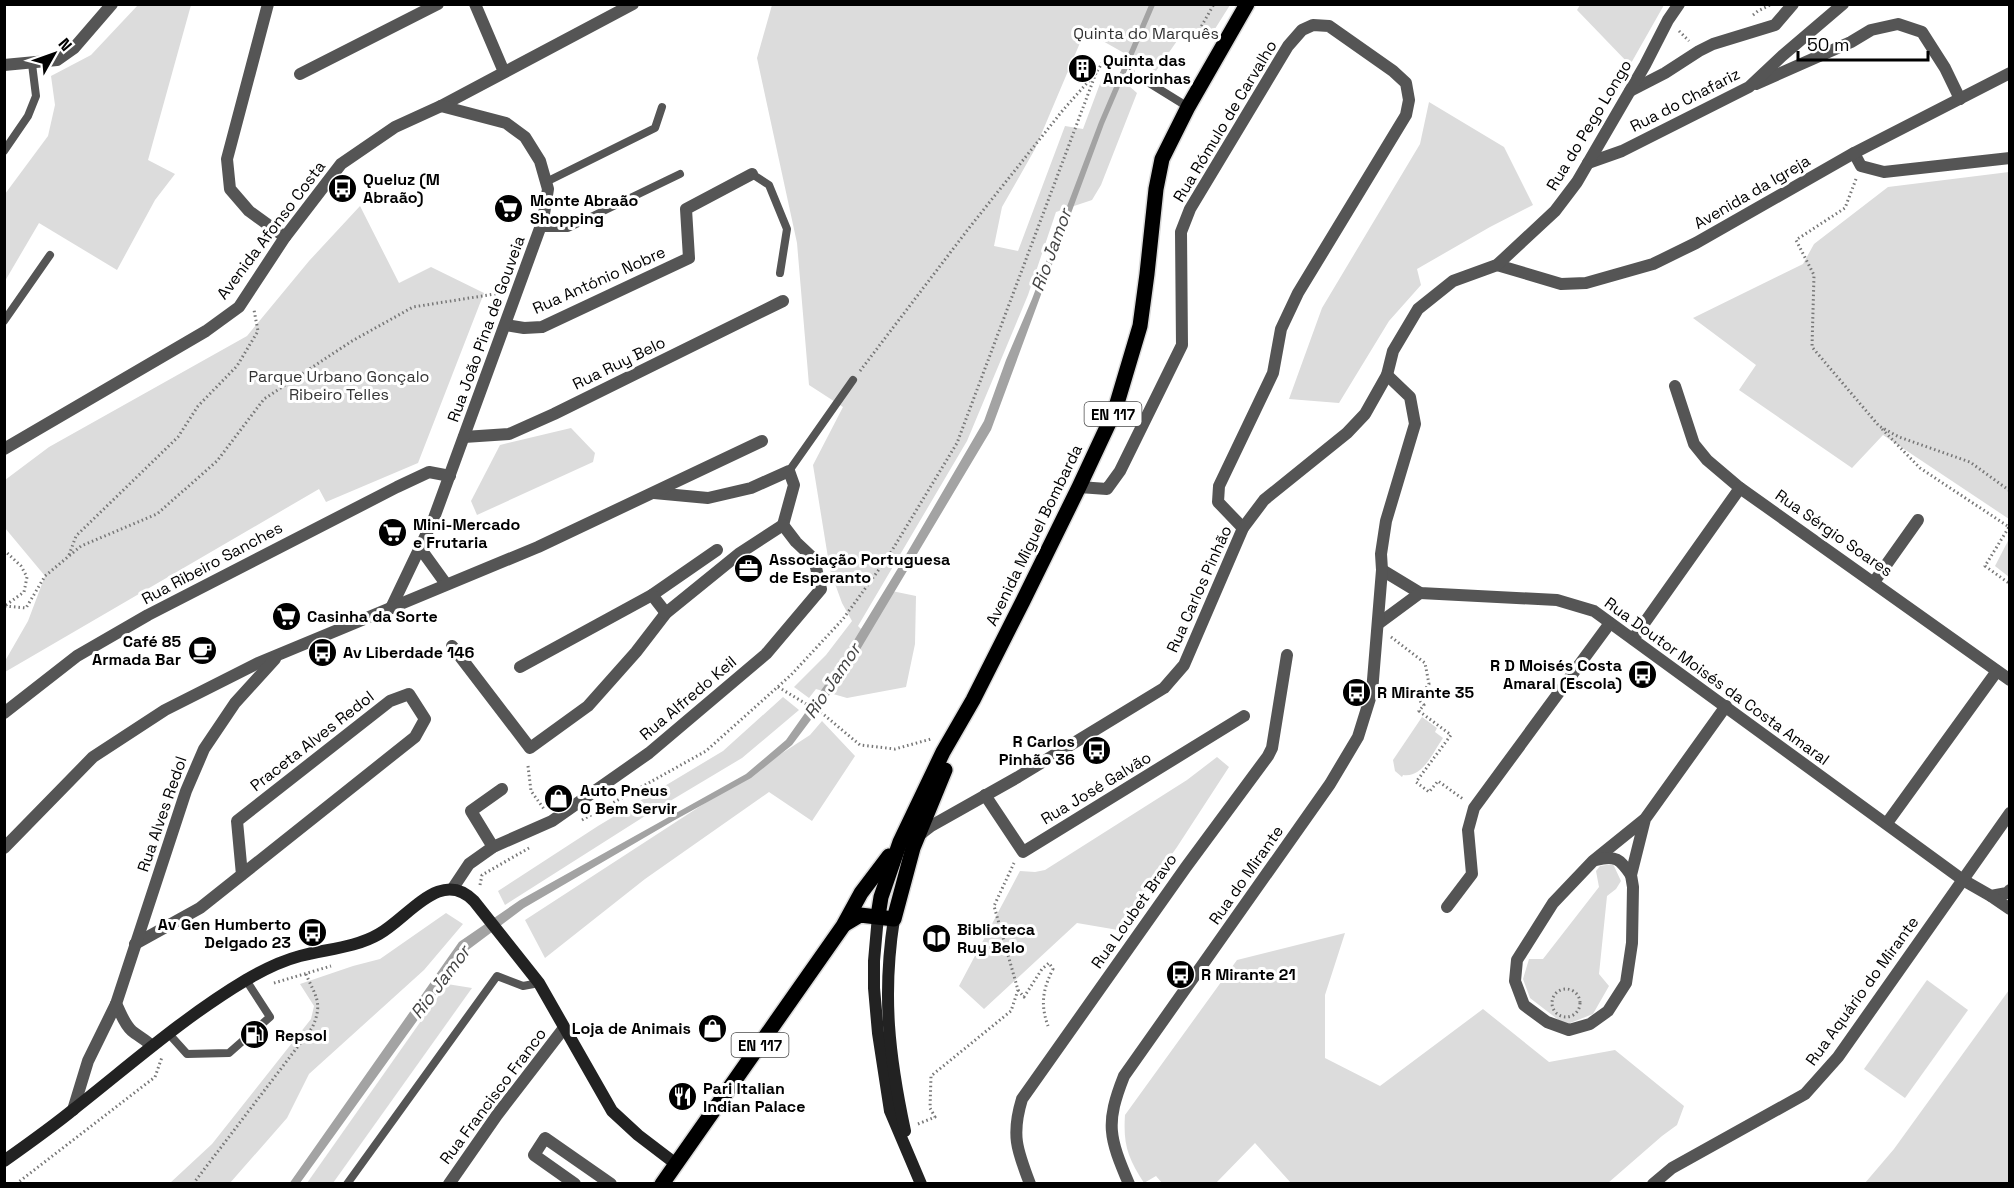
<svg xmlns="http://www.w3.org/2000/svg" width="2014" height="1188" font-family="'Space Grotesk',sans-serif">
	<rect width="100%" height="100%" fill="#fff"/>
	<g fill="#dcdcdc">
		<path d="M 138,5 L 191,5 L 148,160 L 175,174 L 155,200 L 117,270 L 39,223 L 5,281 L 5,194 L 48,136 L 55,105 L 51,76 L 91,55 Z"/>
		<path d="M 772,5 L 1230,5 L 1208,40 L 1186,28 L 1156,71 L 1085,31 L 1035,149 L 1002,207 L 994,246 L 1018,251 L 1065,126 L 1083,129 L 1104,73 L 1129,86 L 1137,93 L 1101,185 L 1092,200 L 1056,212 L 1028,295 L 967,441 L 858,626 L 861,629 L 887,590 L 916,596 L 915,644 L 906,687 L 847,698 L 816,689 L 809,698 L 794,687 L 826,655 L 852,621 L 842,603 L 830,570 L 813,465 L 843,407 L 809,385 L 797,243 L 757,58 Z"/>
		<path d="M 1580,5 L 1580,4 L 1664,5 L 1630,65 L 1577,10 Z"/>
		<path d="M 1429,102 L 1504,147 L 1533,205 L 1490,227 L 1417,269 L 1421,285 L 1389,321 L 1339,403 L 1289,399 L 1322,308 L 1420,144 Z"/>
		<path d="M 2009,172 L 2009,519 L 1883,435 L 1852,468 L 1739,390 L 1756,365 L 1693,318 L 1803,264 L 1814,244 L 1888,187 Z"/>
		<path d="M 360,206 L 399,283 L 431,267 L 484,293 L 418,463 L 326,502 L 319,489 L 5,672 L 5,661 L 28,621 L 45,576 L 5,528 L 5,480 L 49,447 L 247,336 L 309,261 Z"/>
		<path d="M 571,428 L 595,453 L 593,462 L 477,515 L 471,501 L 500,445 Z"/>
		<path d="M 2009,539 L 2009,577 L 1995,566 Z"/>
		<path d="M 783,697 L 799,710 L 742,758 L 645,816 L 505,905 L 498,891 L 598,826 L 723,751 Z"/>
		<path d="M 1422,717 L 1437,728 L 1435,732 L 1443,738 C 1433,752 1423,778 1403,775 L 1402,777 L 1395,771 L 1393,760 Z"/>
		<path d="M 822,721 L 855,756 L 812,821 L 769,792 L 645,879 L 545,958 L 525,920 L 810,735 Z"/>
		<path d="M 1217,757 L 1229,767 L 1177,847 L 1118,930 L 1077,923 L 984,1009 L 959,986 L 1020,871 L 1035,872 L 1045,870 L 1187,780 Z"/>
		<path d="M 1613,864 L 1621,881 L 1616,889 L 1607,896 L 1599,974 L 1609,986 L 1593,1014 L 1565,1025 L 1530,998 L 1523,979 L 1529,959 L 1543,959 L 1599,887 L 1596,871 L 1600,866 Z"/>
		<path d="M 446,913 L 463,924 L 424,970 L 309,1074 L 287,1118 L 230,1183 L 170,1183 L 212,1144 L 311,1019 L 314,1006 L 300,984 L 353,966 L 380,959 Z"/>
		<path d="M 1345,933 L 1325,995 L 1325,1058 L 1380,1086 L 1483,1009 L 1549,1062 L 1615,1050 L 1684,1106 L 1677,1125 L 1662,1136 L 1608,1183 L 1291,1183 L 1255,1143 L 1216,1183 L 1162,1183 L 1156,1176 L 1144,1183 C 1128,1158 1123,1145 1125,1115 L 1237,960 Z"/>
		<path d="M 1927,980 L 1968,1010 L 1905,1098 L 1864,1069 Z"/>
		<path d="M 447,984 L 472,988 L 333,1183 L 307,1183 Z"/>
		<path d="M 2009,990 L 2009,1183 L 1865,1183 L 1894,1149 Z"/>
	</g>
	<path fill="#a3a3a3" d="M 1149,5 L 1155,5 L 1104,124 L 991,430 L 846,673 L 792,745 L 751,778 L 673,821 L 524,908 L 468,950 L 300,1183 L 289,1184 L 459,942 L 520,900 L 746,774 L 786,740 L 839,665 L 900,565 L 984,421 L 1006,360 L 1032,299 L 1099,122 Z"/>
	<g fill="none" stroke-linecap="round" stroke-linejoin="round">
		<defs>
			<g id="primary">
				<path d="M 878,916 L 881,897 L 900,842 L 943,752 L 973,700 L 1023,601 L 1079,487 L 1115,410 L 1140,326 L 1147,274 L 1156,189 L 1162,159 L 1188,107 L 1247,4"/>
				<path d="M 845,924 L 860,915 L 894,919 L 913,848 L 945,770"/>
				<path d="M 662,1184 L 843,926 L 861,893 L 889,856"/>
			</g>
		</defs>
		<use href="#primary" stroke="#dbdbdb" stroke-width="18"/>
		<g stroke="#777" stroke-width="3" stroke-dasharray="1.5 3" stroke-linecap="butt">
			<path d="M 1753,15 L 1758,11 L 1772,4"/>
			<path d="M 1679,31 L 1689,41"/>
			<path d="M 1197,34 L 1214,4"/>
			<path d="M 1856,179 L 1845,208 L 1796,240 L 1814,275 L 1812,347 L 1879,426 L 1899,437 L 1970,462 L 2010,491"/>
			<path d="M 860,371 L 969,228 L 1063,110 L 1096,73 L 1104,60 L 1125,65 L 1136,74"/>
			<path d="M 1882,429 L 1920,468 L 2009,527 L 1985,566 L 2010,584"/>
			<path d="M 4,550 L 21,566 L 27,577 L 24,592 L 6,605"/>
			<path d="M 69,555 L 76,536 L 178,437 L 198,406 L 237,366 L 258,331 L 254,310"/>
			<path d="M 5,606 L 26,608 L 45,576 L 81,546 L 157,514 L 217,461 L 264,399 L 352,341 L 413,307 L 501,293"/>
			<path d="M 1391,637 L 1425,663 L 1429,684 L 1418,699 L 1424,705 L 1419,711 L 1451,735 L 1416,782 L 1429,792 L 1438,781 L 1463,799"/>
			<path d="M 778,687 L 823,714 L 860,745 L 895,749 L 931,739"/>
			<path d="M 528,766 L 531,791 L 544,809"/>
			<path d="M 582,820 L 706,751 L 791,675 L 843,619 L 888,557 L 957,443 L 1096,73"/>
			<path d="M 480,885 L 482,875 L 529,848"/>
			<path d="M 274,983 L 331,966"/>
			<circle cx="1566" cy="1003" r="14"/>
			<path d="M 1018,990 L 1024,997 L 1042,969 L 1049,963 L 1053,969 C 1043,989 1040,1004 1048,1026"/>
			<path d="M 918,1124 L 935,1117 L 930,1108 L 931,1076 L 1011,1011 L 1018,990 L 994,906 L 1014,863"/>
			<path d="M 16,1184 L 155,1077 L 162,1057"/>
			<path d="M 193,1184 L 312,1028 C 324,1002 315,996 305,972"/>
		</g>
		<g stroke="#555" stroke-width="8">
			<path d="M 1146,81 L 1188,107"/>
			<path d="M 4,151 L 28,116 L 36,96 L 32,64"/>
			<path d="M 752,174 L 769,185 L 787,229 L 780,273"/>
			<path d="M 546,182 L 655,128 L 662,107"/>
			<path d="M 540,228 L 568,228 L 680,174"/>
			<path d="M 4,321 L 50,255"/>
			<path d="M 789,471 L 853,380"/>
			<path d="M 169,1034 L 187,1054 L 229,1053 L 270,1017 L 246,980"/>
			<path d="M 347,1184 L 497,976 L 523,986 L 539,983"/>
		</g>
		<g stroke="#555" stroke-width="12">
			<path d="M 268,4 L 227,159 L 230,189 L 249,211 L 285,237"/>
			<path d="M 475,4 L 504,72"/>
			<path d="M 4,65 L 57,60 L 74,48 L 112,4"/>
			<path d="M 300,74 L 438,4"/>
			<path d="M 1756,84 L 1851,42 L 1871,30 L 1898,24 L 1922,32 L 1945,68 L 1960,99"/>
			<path d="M 1630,91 L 1665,73 L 1699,51 L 1713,44 L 1775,25 L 1793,4"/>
			<path d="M 1854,153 L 1861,166 L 1884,172 L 2010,158"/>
			<path d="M 1588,163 L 1622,151 L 1749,87 L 1782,56 L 1843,4"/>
			<path d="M 1497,265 L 1561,284 L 1586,283 L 1653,264 L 1696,243 L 1854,153 L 2010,73"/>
			<path d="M 506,325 L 524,328 L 542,327 L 689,258 L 686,209 L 752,174"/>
			<path d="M 1675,386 L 1694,444 L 1707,460 L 1740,488 L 2010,680"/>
			<path d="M 464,437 L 509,434 L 554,414 L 783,301"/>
			<path d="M 4,449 L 206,331 L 239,307 L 285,237 L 341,164 L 395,127 L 441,106 L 633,4"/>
			<path d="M 1079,487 L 1107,489 L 1120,471 L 1182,345 L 1181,232 L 1190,209 L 1288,46 L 1302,30 L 1313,25 L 1329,26 L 1393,71 L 1406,83 L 1409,100 L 1406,115 L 1298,293 L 1281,329 L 1273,373 L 1219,486 L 1218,502 L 1243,528"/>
			<path d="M 654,493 L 708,498 L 751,488 L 789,471 L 794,485 L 783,525"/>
			<path d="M 420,548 L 446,584"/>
			<path d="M 1382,570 L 1420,593 L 1557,600 L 1594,611 L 1963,880 L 1991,896 L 2007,893 L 2010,890"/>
			<path d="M 1874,582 L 1918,520"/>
			<path d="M 652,595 L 717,550"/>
			<path d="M 391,608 L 434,518 L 543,220 L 548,189 L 540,161 L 525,137 L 506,123 L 441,106"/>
			<path d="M 1378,624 L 1420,593"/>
			<path d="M 1633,639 L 1740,488"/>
			<path d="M 452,646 L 530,748 L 588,706 L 636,652 L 666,613 L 740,553 L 783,525"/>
			<path d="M 520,667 L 652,595 L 666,613"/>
			<path d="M 4,713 L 77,656 L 148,615 L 397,487 L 429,472 L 450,476"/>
			<path d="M 985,795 L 1023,852 L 1244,716"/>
			<path d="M 1645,819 L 1631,875 L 1633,887 L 1632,943 L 1626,983 L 1608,1011 L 1590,1024 L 1569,1030 L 1547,1022 L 1524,1005 L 1515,981 L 1517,960 L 1553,903 L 1593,861 L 1645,819 L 1726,706"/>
			<path d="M 1887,823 L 1997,671"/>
			<path d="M 918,836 L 931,826 L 1018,777 L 1164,688 L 1184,665 L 1243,528 L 1264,500 L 1347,433 L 1365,414 L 1387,375 L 1393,351 L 1418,309 L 1453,281 L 1497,265 L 1555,211 L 1577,182 L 1645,65 L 1668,20 L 1679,4"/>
			<path d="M 493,847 L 471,811 L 502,789"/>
			<path d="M 4,848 L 93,757 L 165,710 L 256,664 L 538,547 L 762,441"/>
			<path d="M 1596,860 C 1616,855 1620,859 1631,875"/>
			<path d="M 453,888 L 469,864 L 493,847 L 552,821 L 649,753 L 766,654 L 821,589 L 814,559 L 796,542 L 783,525"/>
			<path d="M 1991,896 L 2010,909"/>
			<path d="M 1447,907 L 1472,874 L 1468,830 L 1474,808 L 1610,623"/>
			<path d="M 135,944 L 200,908 L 415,737 L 425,719 L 409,694 L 390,701 L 237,821 L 242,875"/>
			<path d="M 116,1004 C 121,1013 124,1024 132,1031 C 138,1036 146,1040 152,1046"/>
			<path d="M 73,1110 L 88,1061 L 116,1004 L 186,791 L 204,749 L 235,703 L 275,659"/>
			<path d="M 449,1184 L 497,1115 L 564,1028"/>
			<path d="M 575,1184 L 534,1155 L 545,1138 L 611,1184"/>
			<path d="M 1030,1184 C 1017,1150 1011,1135 1022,1099 L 1186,867 L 1268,756 L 1272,748 L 1287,655"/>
			<path d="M 1129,1184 C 1109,1137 1105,1124 1124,1076 L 1330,784 L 1358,737 L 1372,692 L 1382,570 L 1381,554 L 1386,521 L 1415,424 L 1410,397 L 1387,375"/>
			<path d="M 1653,1184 L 1672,1168 L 1805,1094 L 1838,1057 L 2010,813"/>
		</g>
		<g stroke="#222" stroke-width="12">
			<path d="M 878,916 L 874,961 L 874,988 L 878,1033 L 890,1111 L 921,1184"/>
			<path d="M 894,919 C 882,995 889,1056 905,1131"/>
			<path d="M 4,1161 C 28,1144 52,1127 74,1109 C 130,1065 184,1017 246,980 C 263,970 281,961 300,956 C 326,949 355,948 379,934 C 409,917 441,867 474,901 L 539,983 L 612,1111 L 638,1135 L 676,1164"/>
		</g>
		<use href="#primary" stroke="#000" stroke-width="15"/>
	</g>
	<defs>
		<symbol id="building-disc" viewBox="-11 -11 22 22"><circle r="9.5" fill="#000" stroke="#fff"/><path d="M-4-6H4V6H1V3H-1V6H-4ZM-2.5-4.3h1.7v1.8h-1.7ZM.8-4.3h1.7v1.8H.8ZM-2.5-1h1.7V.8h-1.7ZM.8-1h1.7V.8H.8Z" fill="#fff"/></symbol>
		<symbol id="bus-disc" viewBox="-11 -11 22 22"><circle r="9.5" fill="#000" stroke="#fff"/><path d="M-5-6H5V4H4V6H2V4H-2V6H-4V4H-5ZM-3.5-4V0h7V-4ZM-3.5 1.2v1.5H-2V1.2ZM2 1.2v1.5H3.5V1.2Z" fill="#fff"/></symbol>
		<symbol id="supermarket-disc" viewBox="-11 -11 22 22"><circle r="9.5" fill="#000" stroke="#fff"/><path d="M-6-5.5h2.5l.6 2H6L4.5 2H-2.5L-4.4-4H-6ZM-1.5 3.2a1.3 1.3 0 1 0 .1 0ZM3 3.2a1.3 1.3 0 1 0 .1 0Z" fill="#fff"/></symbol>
		<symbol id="office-disc" viewBox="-11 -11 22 22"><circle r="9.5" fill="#000" stroke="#fff"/><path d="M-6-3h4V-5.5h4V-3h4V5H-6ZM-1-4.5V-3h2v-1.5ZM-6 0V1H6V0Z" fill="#fff"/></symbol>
		<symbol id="cafe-disc" viewBox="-11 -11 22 22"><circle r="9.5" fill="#000" stroke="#fff"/><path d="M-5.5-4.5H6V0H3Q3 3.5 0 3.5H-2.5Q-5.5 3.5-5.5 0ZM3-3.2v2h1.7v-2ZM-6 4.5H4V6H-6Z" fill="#fff"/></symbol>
		<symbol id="shop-disc" viewBox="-11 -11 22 22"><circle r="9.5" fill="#000" stroke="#fff"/><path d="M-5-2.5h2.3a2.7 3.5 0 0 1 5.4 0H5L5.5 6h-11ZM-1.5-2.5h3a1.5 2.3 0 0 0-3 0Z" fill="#fff"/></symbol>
		<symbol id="library-disc" viewBox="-11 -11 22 22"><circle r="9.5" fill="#000" stroke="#fff"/><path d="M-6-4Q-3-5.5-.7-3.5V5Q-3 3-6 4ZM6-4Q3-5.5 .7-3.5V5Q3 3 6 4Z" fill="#fff"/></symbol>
		<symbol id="fuel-disc" viewBox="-11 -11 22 22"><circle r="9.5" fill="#000" stroke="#fff"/><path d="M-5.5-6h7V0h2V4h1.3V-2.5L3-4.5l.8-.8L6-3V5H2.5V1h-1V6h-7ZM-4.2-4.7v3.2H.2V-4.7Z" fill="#fff"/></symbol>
		<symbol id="restaurant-disc" viewBox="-11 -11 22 22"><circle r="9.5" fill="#000" stroke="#fff"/><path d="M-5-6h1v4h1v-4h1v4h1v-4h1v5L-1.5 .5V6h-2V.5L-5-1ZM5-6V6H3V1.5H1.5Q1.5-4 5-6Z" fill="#fff"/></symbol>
	</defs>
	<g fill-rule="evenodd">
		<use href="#building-disc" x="1066" y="52" width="33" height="33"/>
		<use href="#bus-disc" x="326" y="172" width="33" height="33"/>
		<use href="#supermarket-disc" x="492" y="192" width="33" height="33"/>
		<use href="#supermarket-disc" x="376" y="516" width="33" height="33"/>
		<use href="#office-disc" x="732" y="552" width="33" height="33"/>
		<use href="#supermarket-disc" x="270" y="600" width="33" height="33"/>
		<use href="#cafe-disc" x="186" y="634" width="33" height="33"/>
		<use href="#bus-disc" x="306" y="636" width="33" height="33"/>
		<use href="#bus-disc" x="1626" y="658" width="33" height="33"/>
		<use href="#bus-disc" x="1340" y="676" width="33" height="33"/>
		<use href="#bus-disc" x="1080" y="734" width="33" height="33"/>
		<use href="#shop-disc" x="542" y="782" width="33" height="33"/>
		<use href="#bus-disc" x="296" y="916" width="33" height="33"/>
		<use href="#library-disc" x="920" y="922" width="33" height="33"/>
		<use href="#bus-disc" x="1164" y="958" width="33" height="33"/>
		<use href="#shop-disc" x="696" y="1012" width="33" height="33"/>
		<use href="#fuel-disc" x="238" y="1018" width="33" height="33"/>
		<use href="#restaurant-disc" x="666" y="1080" width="33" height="33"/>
	</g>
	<g text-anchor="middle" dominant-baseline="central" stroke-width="6" stroke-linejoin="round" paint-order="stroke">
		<g fill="#fff" stroke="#4c4c4c" stroke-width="1.5">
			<rect x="1084.5" y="402" width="57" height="24" rx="4.5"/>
			<rect x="731.5" y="1033" width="57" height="24" rx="4.5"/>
		</g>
		<g font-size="15" font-weight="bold" fill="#000">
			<text x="1113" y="414">EN 117</text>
			<text x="760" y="1045">EN 117</text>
		</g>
		<g font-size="16" fill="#333" stroke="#fff">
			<text x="1146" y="33">Quinta do Marquês</text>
			<text x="339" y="376">Parque Urbano Gonçalo<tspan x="339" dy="18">Ribeiro Telles</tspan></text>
		</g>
		<g font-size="16" font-weight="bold" fill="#000" stroke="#fff" text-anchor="start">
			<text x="1103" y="60">Quinta das<tspan x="1103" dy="18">Andorinhas</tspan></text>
			<text x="363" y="179">Queluz (M<tspan x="363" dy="18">Abraão)</tspan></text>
			<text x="530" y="200">Monte Abraão<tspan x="530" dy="18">Shopping</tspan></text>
			<text x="413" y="524">Mini-Mercado<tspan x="413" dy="18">e Frutaria</tspan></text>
			<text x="769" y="559">Associação Portuguesa<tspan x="769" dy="18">de Esperanto</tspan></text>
			<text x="307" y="616">Casinha da Sorte</text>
			<text x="181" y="641" text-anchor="end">Café 85<tspan x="181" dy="18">Armada Bar</tspan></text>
			<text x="343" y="652">Av Liberdade 146</text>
			<text x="1622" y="665" text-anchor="end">R D Moisés Costa<tspan x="1622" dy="18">Amaral (Escola)</tspan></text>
			<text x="1377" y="692">R Mirante 35</text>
			<text x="1075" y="741" text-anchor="end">R Carlos<tspan x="1075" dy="18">Pinhão 36</tspan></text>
			<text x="580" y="790">Auto Pneus<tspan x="580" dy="18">O Bem Servir</tspan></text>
			<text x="291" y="924" text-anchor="end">Av Gen Humberto<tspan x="291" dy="18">Delgado 23</tspan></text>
			<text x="957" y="929">Biblioteca<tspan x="957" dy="18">Ruy Belo</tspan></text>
			<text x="1201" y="974">R Mirante 21</text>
			<text x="691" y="1028" text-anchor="end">Loja de Animais</text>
			<text x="275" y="1035">Repsol</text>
			<text x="703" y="1088">Pari Italian<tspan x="703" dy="18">Indian Palace</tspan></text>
		</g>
		<g font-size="16" fill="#000" stroke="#fff">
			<text transform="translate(1685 100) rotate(-27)">Rua do Chafariz</text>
			<text transform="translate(1225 121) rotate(-59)">Rua Rómulo de Carvalho</text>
			<text transform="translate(1589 125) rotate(-59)">Rua do Pego Longo</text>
			<text transform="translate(1752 192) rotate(-30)">Avenida da Igreja</text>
			<text transform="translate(271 230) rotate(-53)">Avenida Afonso Costa</text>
			<text transform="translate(599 280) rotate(-24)">Rua António Nobre</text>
			<text transform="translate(486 329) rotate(-70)">Rua João Pina de Gouveia</text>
			<text transform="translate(619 363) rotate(-26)">Rua Ruy Belo</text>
			<text transform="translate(1834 533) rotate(35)">Rua Sérgio Soares</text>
			<text transform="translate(1034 535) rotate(-64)">Avenida Miguel Bombarda</text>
			<text transform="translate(212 563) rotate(-28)">Rua Ribeiro Sanches</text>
			<text transform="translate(1199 589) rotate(-66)">Rua Carlos Pinhão</text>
			<text transform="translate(1717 681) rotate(36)">Rua Doutor Moisés da Costa Amaral</text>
			<text transform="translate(688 698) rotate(-40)">Rua Alfredo Keil</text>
			<text transform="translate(312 741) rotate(-38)">Praceta Alves Redol</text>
			<text transform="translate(1096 788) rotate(-31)">Rua José Galvão</text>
			<text transform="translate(162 814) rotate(-71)">Rua Alves Redol</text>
			<text transform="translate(1246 875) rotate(-55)">Rua do Mirante</text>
			<text transform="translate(1134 911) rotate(-55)">Rua Loubet Bravo</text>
			<text transform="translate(1862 991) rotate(-54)">Rua Aquário do Mirante</text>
			<text transform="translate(493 1096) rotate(-53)">Rua Francisco Franco</text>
		</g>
		<g font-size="18" font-style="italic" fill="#444" stroke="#fff">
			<text transform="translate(1051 250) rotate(-70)">Rio Jamor</text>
			<text transform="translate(832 681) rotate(-56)">Rio Jamor</text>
			<text transform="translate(440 982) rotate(-53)">Rio Jamor</text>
		</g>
	</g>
	<rect width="2014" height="1188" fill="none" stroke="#000000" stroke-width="12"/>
	<g transform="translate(54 54) rotate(50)" stroke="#ffffff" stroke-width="4.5" paint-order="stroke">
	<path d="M0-4.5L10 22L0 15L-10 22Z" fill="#000000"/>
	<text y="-9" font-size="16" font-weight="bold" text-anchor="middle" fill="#000000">N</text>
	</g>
	<path d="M1798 51v9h130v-9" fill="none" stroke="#000000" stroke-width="3"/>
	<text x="1807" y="51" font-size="18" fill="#000000" stroke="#ffffff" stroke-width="4.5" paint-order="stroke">50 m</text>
</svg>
